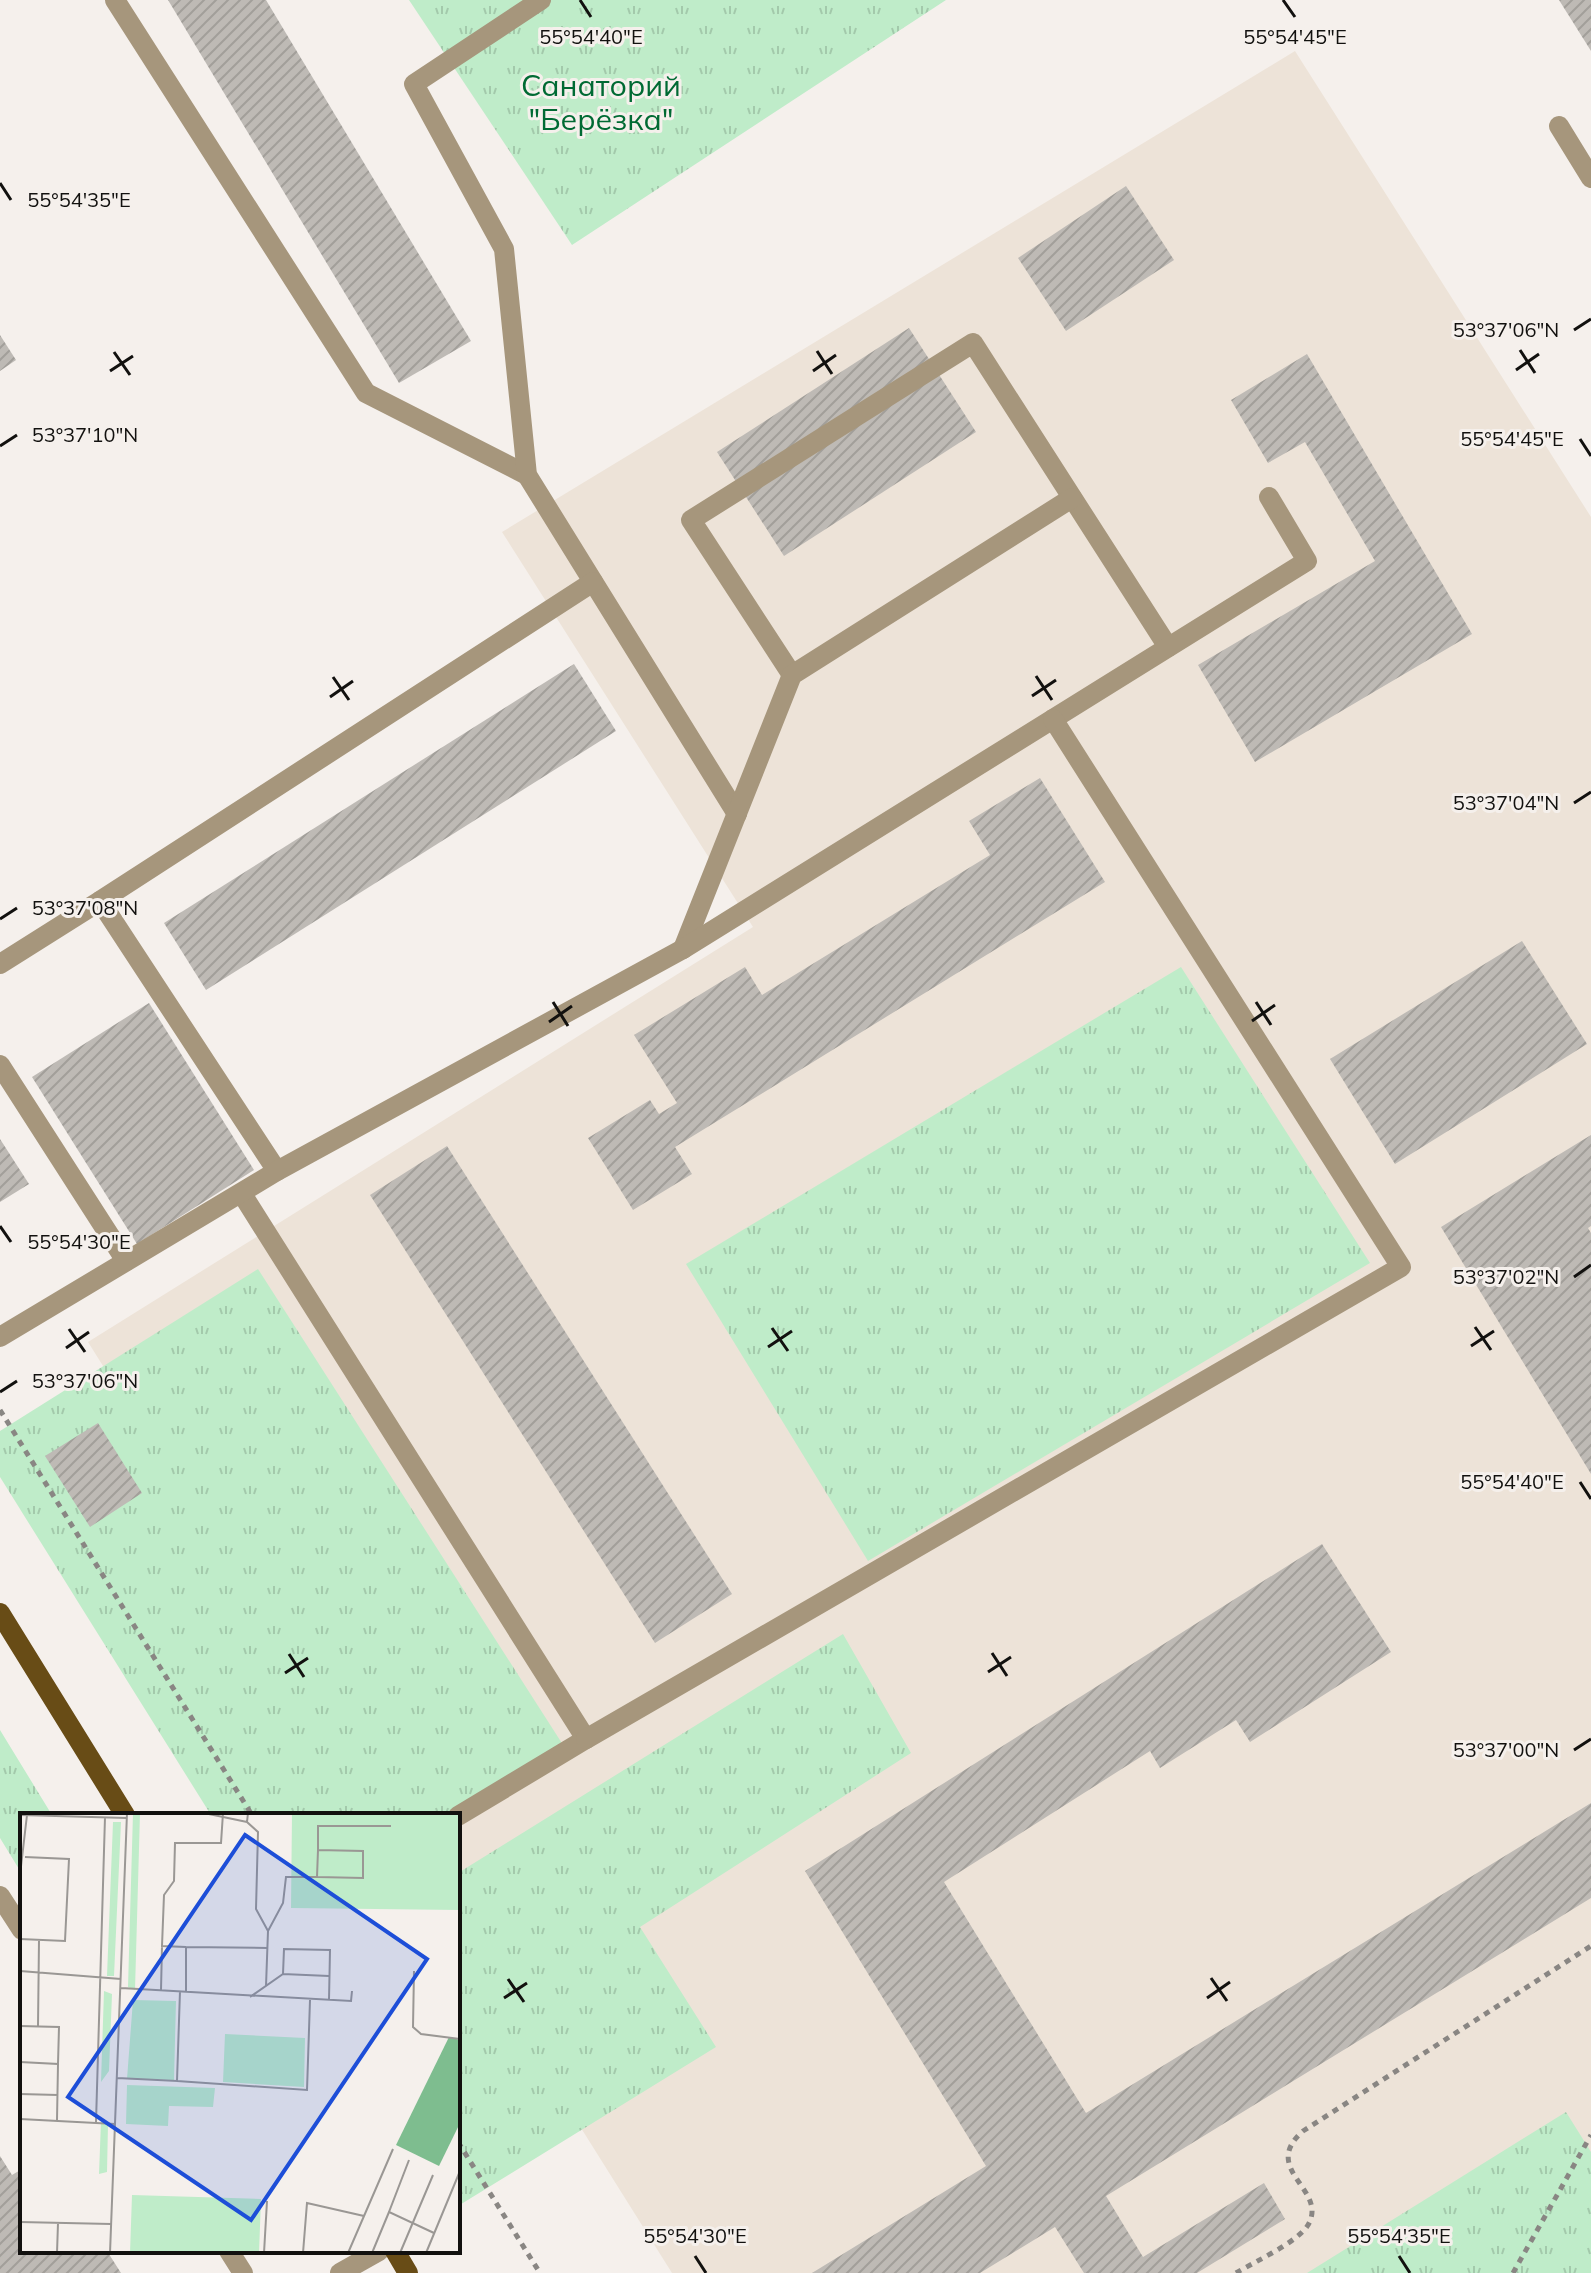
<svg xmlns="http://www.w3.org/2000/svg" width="1591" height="2273" font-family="Mulish,sans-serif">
	<defs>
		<pattern id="grass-tufts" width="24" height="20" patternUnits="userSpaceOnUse" patternTransform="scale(2)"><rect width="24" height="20" fill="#bfecc9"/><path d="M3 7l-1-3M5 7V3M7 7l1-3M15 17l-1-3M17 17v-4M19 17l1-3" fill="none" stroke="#a3c9ab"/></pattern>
		<pattern id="building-hatch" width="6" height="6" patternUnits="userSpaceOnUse" patternTransform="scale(2)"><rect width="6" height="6" fill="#bebab5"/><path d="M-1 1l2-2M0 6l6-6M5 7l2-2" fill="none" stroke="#a29f9a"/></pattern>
	</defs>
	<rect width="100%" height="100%" fill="#f5f0ec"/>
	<path fill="#ede3d8" d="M 1295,51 L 1591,517 L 1591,2273 L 672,2273 L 458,1932 L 458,1815 L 385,1815 L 88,1342 L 753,927 L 502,532 Z"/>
	<g fill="url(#grass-tufts)">
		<path d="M 409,0 L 946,0 L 572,245 Z"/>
		<path d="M 1181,967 L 1370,1263 L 868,1561 L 686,1264 Z"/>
		<path d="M 258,1269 L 565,1748 L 458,1815 L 211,1815 L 0,1477 L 0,1431 Z"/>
		<path d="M 843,1634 L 911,1753 L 640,1927 L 716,2047 L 458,2206 L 458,1873 Z"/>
		<path d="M 0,1730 L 52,1815 L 22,1815 L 22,1874 L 0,1838 Z"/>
		<path d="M 1566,2112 L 1591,2152 L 1591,2273 L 1307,2273 Z"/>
	</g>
	<g fill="url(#building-hatch)">
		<path d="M 168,0 L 266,0 L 471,341 L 399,383 Z"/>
		<path d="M 1559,0 L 1591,0 L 1591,51 Z"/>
		<path d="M 1126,186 L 1174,260 L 1066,331 L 1018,258 Z"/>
		<path d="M 909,328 L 976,432 L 784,556 L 717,452 Z"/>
		<path d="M 0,335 L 16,360 L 0,371 Z"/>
		<path d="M 1307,354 L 1472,634 L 1255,762 L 1198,665 L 1375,561 L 1305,442 L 1268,463 L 1231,400 Z"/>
		<path d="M 574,664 L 616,731 L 206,990 L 164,923 Z"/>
		<path d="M 1040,778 L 1105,882 L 675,1147 L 692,1174 L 633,1210 L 588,1138 L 650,1100 L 659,1114 L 677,1103 L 634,1035 L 745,967 L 762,995 L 990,855 L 969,821 Z"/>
		<path d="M 1522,941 L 1587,1044 L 1395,1164 L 1330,1059 Z"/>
		<path d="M 149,1003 L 254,1170 L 137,1244 L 32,1077 Z"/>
		<path d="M 1591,1135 L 1591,1226 L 1588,1228 L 1591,1233 L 1591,1474 L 1441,1227 Z"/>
		<path d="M 0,1139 L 29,1184 L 0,1202 Z"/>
		<path d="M 447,1146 L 732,1594 L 655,1643 L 370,1195 Z"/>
		<path d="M 98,1423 L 142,1493 L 90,1527 L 45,1456 Z"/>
		<path d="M 1322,1544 L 1391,1652 L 1250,1742 L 1236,1720 L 1160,1768 L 1150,1751 L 944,1882 L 1086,2113 L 1591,1803 L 1591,1898 L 1106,2196 L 1143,2257 L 1264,2183 L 1285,2219 L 1197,2273 L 1084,2273 L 1055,2227 L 980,2273 L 812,2273 L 986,2166 L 805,1871 Z"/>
		<path d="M 0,2156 L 12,2175 L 22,2169 L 22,2251 L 107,2251 L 121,2273 L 0,2273 Z"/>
	</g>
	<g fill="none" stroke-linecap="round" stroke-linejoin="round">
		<g stroke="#898683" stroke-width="5" stroke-dasharray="6 6" stroke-linecap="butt">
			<path d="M 0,1410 L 252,1815"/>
			<path d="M 458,2142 L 540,2273"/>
			<path d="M 1236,2273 C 1254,2262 1298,2242 1308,2225 C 1329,2189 1259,2170 1303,2131 L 1591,1946"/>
			<path d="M 1513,2273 L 1591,2135"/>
		</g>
		<g stroke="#a6967c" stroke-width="20">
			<path d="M 115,0 L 366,393 L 527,475"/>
			<path d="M 541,0 L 414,84 L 504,249 L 527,475 L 737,814"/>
			<path d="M 1559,126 L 1591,178"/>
			<path d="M 792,675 L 691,520 L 973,343 L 1168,647"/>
			<path d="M 683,949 L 792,675 L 1072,498"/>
			<path d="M 0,964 L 100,901"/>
			<path d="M 0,1065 L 126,1261"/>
			<path d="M 277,1171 L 100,901 L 593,582"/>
			<path d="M 242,1194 L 586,1739 L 458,1816"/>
			<path d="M 0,1337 L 277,1171 L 683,949 L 1307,561 L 1269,497"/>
			<path d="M 586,1739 L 1401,1267 L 1053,719"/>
			<path d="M 0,1896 L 22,1930"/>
			<path d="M 229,2251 L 243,2273"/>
			<path d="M 340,2273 L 379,2251"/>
		</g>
		<g stroke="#684c16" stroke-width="20">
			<path d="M 0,1613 L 125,1815"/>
			<path d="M 395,2251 L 408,2273"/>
		</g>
	</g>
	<path fill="none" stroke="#12110f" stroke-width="3" d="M 580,0 L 591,17M 1283,0 L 1295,17M 0,183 L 11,200M 1574,330 L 1591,319M 1520,350 L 1535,373M 817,351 L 832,374M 114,352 L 130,375M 1516,370 L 1539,354M 110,371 L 133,356M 813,371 L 836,355M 1580,439 L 1591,456M 0,446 L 17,435M 1036,676 L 1052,700M 333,677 L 349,700M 1032,696 L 1056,680M 330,697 L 353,681M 1574,803 L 1591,792M 0,919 L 17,908M 553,1002 L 568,1026M 1256,1002 L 1271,1025M 1252,1021 L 1275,1005M 549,1022 L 572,1006M 0,1226 L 11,1242M 1574,1277 L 1591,1265M 1475,1327 L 1491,1350M 772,1328 L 788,1351M 69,1329 L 85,1352M 1471,1346 L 1494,1331M 768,1347 L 792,1331M 66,1348 L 89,1332M 0,1392 L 17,1381M 1580,1482 L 1591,1499M 992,1653 L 1007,1676M 289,1654 L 304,1677M 988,1672 L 1011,1657M 285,1673 L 308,1658M 1574,1750 L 1591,1739M 1211,1978 L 1227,2001M 508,1979 L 524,2002M 504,1998 L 527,1983M 1207,1998 L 1230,1982M 695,2256 L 706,2273M 1399,2256 L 1410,2273"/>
	<g text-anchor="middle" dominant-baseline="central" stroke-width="6" stroke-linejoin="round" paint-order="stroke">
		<g font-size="30" fill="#006a33" stroke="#f5f0ec">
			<text x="601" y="85">Санаторий<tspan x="601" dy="34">"Берёзка"</tspan></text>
		</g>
	</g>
	<g transform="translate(20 1813)">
		<rect width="440" height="440" fill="#f5f0ec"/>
		<path d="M 113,0 L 120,0 L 115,177 L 108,174 ZM 272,0 L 440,0 L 440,97 L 271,95 ZM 93,9 L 101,9 L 94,163 L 87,163 ZM 84,178 L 92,181 L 89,258 L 81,269 ZM 113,187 L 156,188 L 154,267 L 107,266 ZM 205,221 L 285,225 L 284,274 L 203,269 ZM 107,272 L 195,275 L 193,294 L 149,293 L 148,313 L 106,311 ZM 81,308 L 88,311 L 87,359 L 79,361 ZM 112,382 L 241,386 L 239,440 L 110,440 Z" fill="#bfecc9"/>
		<path d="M 429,224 L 440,227 L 440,310 L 419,353 L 376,332 Z" fill="#7ebd8f"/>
		<path fill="none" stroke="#9a9794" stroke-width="2" d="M 184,0 L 227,9M 228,0 L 227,9 L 238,19 L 236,96 L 248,118M 0,2 L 107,5M 298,37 L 298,13 L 371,13M 0,62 L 7,2M 0,126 L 45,128 L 49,46 L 5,44M 166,134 L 142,133 L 144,82 L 154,68 L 155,30 L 201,30 L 203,0M 0,158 L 101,166M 394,158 L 393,214 L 401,221 L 440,226M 263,161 L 264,136 L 310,137 L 309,187M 246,173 L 248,118 L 263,90 L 266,64 L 297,64 L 343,65 L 343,38 L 298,37 L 297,64M 101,175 L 331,188 L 332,178M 141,177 L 142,133M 166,178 L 166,134 L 248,135M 230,184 L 263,161 L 309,163M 0,213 L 39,214 L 38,251M 18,213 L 19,127M 0,249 L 38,251 L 37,307M 97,265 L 157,268 L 160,178M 157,268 L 287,277 L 290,187M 0,281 L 38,282M 0,306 L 95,311M 76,309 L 85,4M 389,347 L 369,399 L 414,420M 0,409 L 91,411M 37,440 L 38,410M 90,440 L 107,0M 244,440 L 247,388M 283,440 L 287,390 L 344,403M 328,440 L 373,336M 352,440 L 369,399M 380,440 L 413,362M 406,440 L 440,358"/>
		<path fill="#1d4ed8" fill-opacity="0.15" stroke="#1d4ed8" stroke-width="4" d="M 225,22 L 407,146 L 231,407 L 48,284 Z"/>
		<rect width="440" height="440" fill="none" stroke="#12110f" stroke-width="4"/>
	</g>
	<g font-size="20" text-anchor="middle" fill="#12110f" stroke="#f5f0ec" stroke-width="6" stroke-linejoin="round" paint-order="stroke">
		<text x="591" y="44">55°54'40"E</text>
		<text x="1295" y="44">55°54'45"E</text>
		<text x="79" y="207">55°54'35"E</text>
		<text x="1506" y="337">53°37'06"N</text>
		<text x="85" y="442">53°37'10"N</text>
		<text x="1512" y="446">55°54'45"E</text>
		<text x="1506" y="810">53°37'04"N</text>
		<text x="85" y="915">53°37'08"N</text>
		<text x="79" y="1249">55°54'30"E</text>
		<text x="1506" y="1284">53°37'02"N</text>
		<text x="85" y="1388">53°37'06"N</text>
		<text x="1512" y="1489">55°54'40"E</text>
		<text x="1506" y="1757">53°37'00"N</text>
		<text x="695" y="2243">55°54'30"E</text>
		<text x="1399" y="2243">55°54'35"E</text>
	</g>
</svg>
